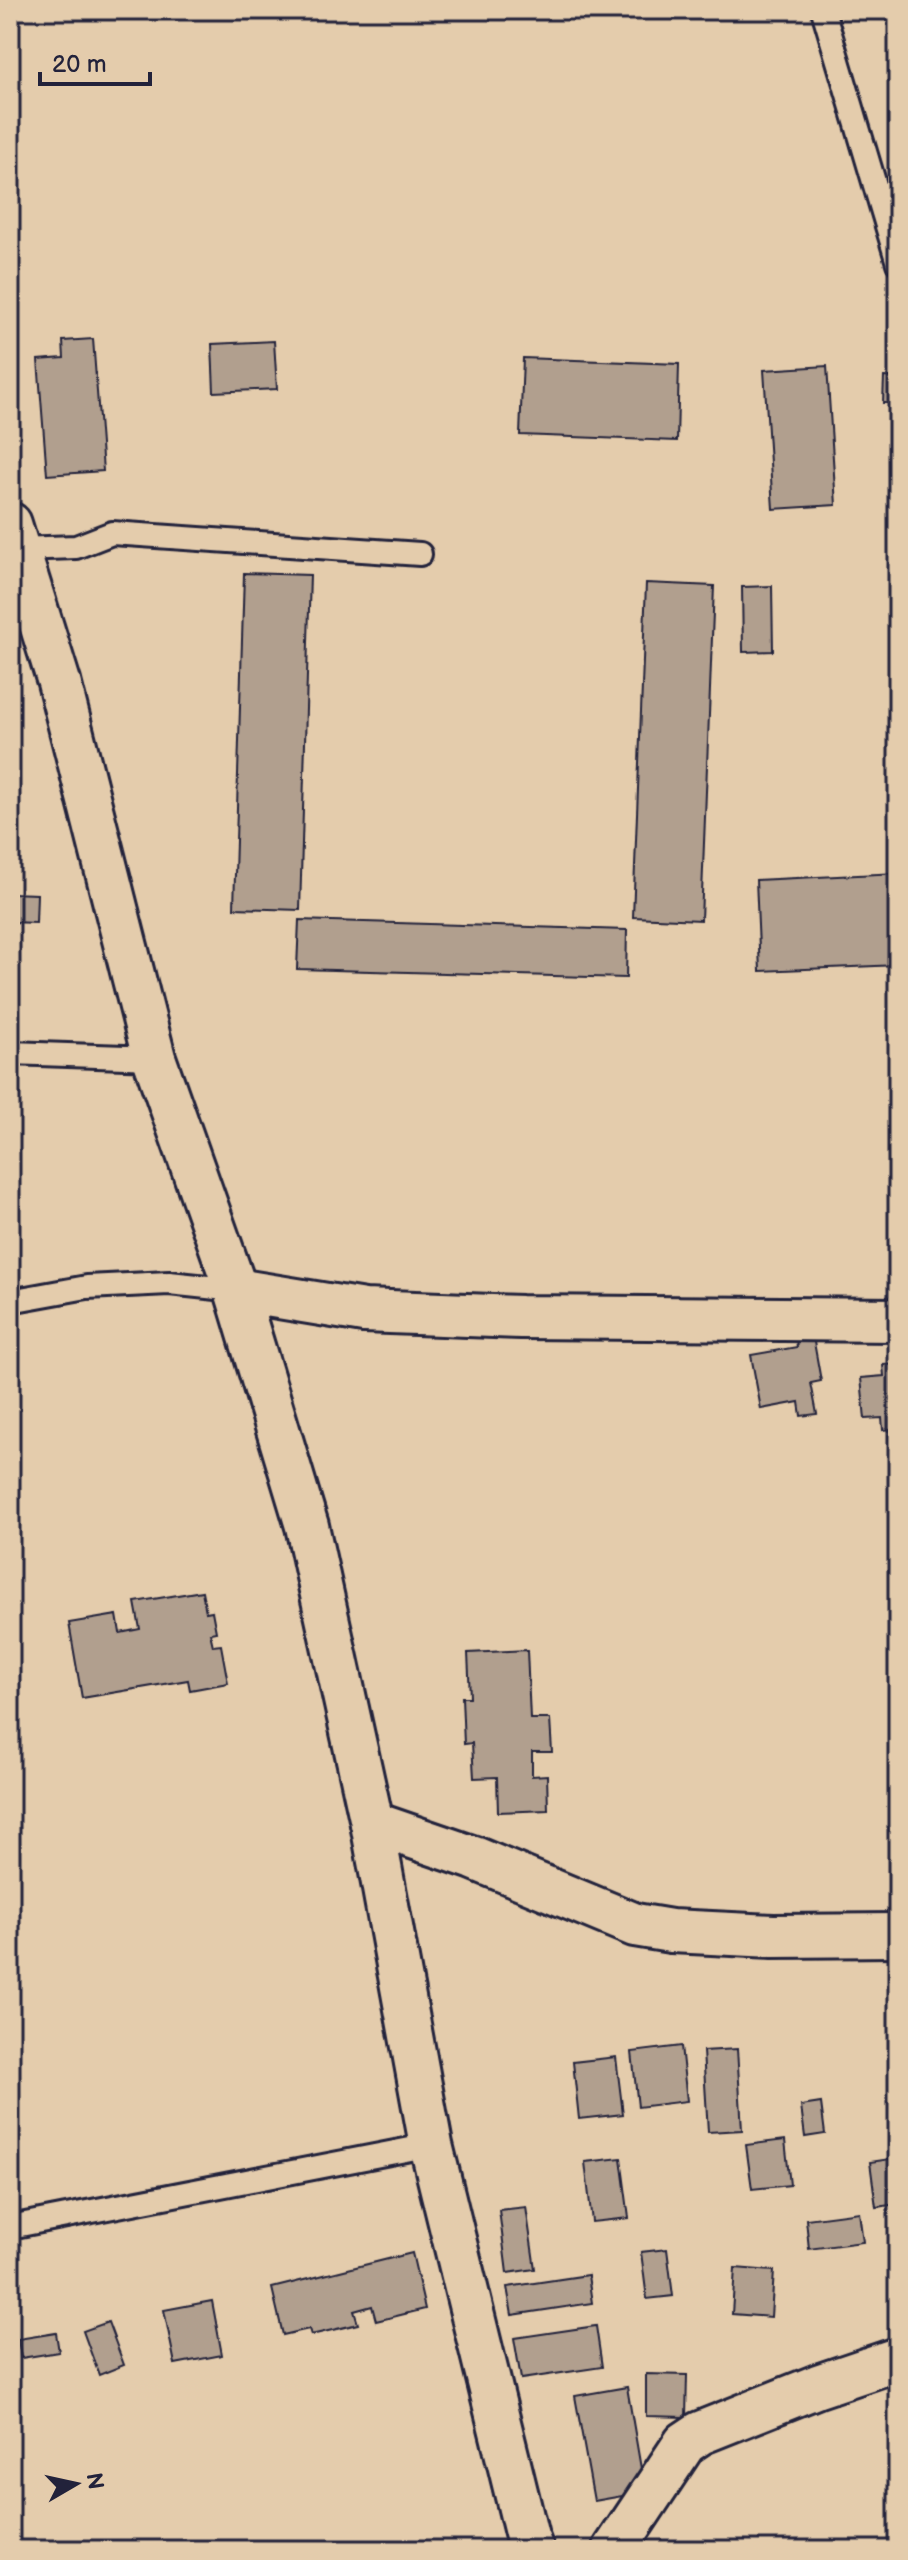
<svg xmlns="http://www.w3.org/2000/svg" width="908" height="2560" viewBox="0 0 908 2560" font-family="'Balsamiq Sans',sans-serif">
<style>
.building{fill:#b19f8e;stroke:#22223b;stroke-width:2}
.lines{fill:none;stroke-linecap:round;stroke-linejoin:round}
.lane-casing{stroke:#22223b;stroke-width:28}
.street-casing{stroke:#22223b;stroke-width:48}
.lane{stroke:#e4ccac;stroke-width:22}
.street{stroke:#e4ccac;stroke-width:42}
</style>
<rect width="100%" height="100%" fill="#e4ccac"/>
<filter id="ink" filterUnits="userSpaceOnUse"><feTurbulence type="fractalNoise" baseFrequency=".0125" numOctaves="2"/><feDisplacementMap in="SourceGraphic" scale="16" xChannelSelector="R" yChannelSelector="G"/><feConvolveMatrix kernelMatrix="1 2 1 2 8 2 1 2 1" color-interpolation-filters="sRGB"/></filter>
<g filter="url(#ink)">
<!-- building -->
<g class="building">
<path d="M93,339L103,471L47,475L38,360L64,358L63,341Z"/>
<path d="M274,341L277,389L214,392L212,344Z"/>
<path d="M523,358L679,364L677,441L520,435Z"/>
<path d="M827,366L836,505L773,509L764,370Z"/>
<path d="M884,377L898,378V403H883Z"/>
<path d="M244,573L310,575L300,910L234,908Z"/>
<path d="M646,583L714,586L701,920L633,917Z"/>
<path d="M772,586L773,651L743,652L742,587Z"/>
<path d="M898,873V965L760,971L756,880Z"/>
<path d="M10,893L37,894L36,923L10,922Z"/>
<path d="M299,920L627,930L626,978L297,969Z"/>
<path d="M812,1331L821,1381L811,1383L817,1414L801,1416L799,1402L761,1409L751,1355L797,1347L795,1333Z"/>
<path d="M898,1364V1477H892L889,1429L883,1430L882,1418L865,1419L861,1378L884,1376L883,1365Z"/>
<path d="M202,1591L206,1612L212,1611L216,1632L210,1633L213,1646L221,1645L228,1683L190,1690L188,1680L82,1698L69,1623L117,1615L120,1633L140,1629L135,1602Z"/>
<path d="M527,1650L530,1719H550L552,1752H532V1776L547,1775L548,1810L498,1812L497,1777L474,1778L472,1743L464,1744L462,1697H470L468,1653Z"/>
<path d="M681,2046L687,2101L638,2107L632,2052Z"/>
<path d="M737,2049L742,2130L708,2132L703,2051Z"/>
<path d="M616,2057L623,2114L579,2119L573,2062Z"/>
<path d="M821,2103L825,2134L805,2137L801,2106Z"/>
<path d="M785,2140L790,2185L752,2189L746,2145Z"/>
<path d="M621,2158L629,2218L592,2222L585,2162Z"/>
<path d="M897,2158L898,2204L876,2207L870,2162Z"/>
<path d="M526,2207L535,2269L507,2273L499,2210Z"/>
<path d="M859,2212L863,2242L809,2249L806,2219Z"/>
<path d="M667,2249L673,2296L647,2299L641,2252Z"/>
<path d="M412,2253L425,2309L376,2321L372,2306L354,2311L358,2324L311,2335L309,2329L283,2335L272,2288Z"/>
<path d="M735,2268L774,2271L771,2317L732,2314Z"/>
<path d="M588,2275L592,2303L512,2315L507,2287Z"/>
<path d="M212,2301L222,2355L175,2364L164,2310Z"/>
<path d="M108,2322L124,2365L99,2375L83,2331Z"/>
<path d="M596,2326L602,2367L521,2379L514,2338Z"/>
<path d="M56,2333L59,2352L21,2358L18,2339Z"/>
<path d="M646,2374L687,2375L686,2417L646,2416Z"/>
<path d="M627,2387L645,2492L594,2501L575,2396Z"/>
</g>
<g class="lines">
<!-- lane casing -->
<g class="lane-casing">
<g id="lane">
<path d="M823,10L898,263"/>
<path d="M18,549L76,547L112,533L420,554"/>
<path d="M10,1053L154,1058"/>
<path d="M10,1301L87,1287L169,1283L236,1290"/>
<path d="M10,2227L431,2145"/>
</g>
</g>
<!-- street casing -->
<g class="street-casing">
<g id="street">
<path d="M10,524L59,682L154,1058L236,1290L307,1526L372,1823L431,2145L527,2537L532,2550"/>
<path d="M236,1290L364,1311L521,1317L898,1320"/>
<path d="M372,1823L474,1858L635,1925L671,1931L773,1936L898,1935"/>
<path d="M614,2550L685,2443L700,2433L818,2386L898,2359"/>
</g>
</g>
<!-- lane -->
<use href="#lane" class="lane"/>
<!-- street -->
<use href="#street" class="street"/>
</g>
</g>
<!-- margin -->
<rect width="908" height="2560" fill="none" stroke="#e4ccac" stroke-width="40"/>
<rect x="20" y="20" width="868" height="2520" fill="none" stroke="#22223b" stroke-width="3" filter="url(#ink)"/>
<!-- north arrow -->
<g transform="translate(76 2484) rotate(81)" stroke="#e4ccac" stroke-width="6" paint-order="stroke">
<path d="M0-6L14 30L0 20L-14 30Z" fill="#22223b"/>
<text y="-12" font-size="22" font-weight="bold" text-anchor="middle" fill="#22223b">N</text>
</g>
<!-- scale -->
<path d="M40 72v12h110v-12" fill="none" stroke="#22223b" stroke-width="4"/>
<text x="52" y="72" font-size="24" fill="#22223b" stroke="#e4ccac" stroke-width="6" paint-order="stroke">20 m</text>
</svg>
